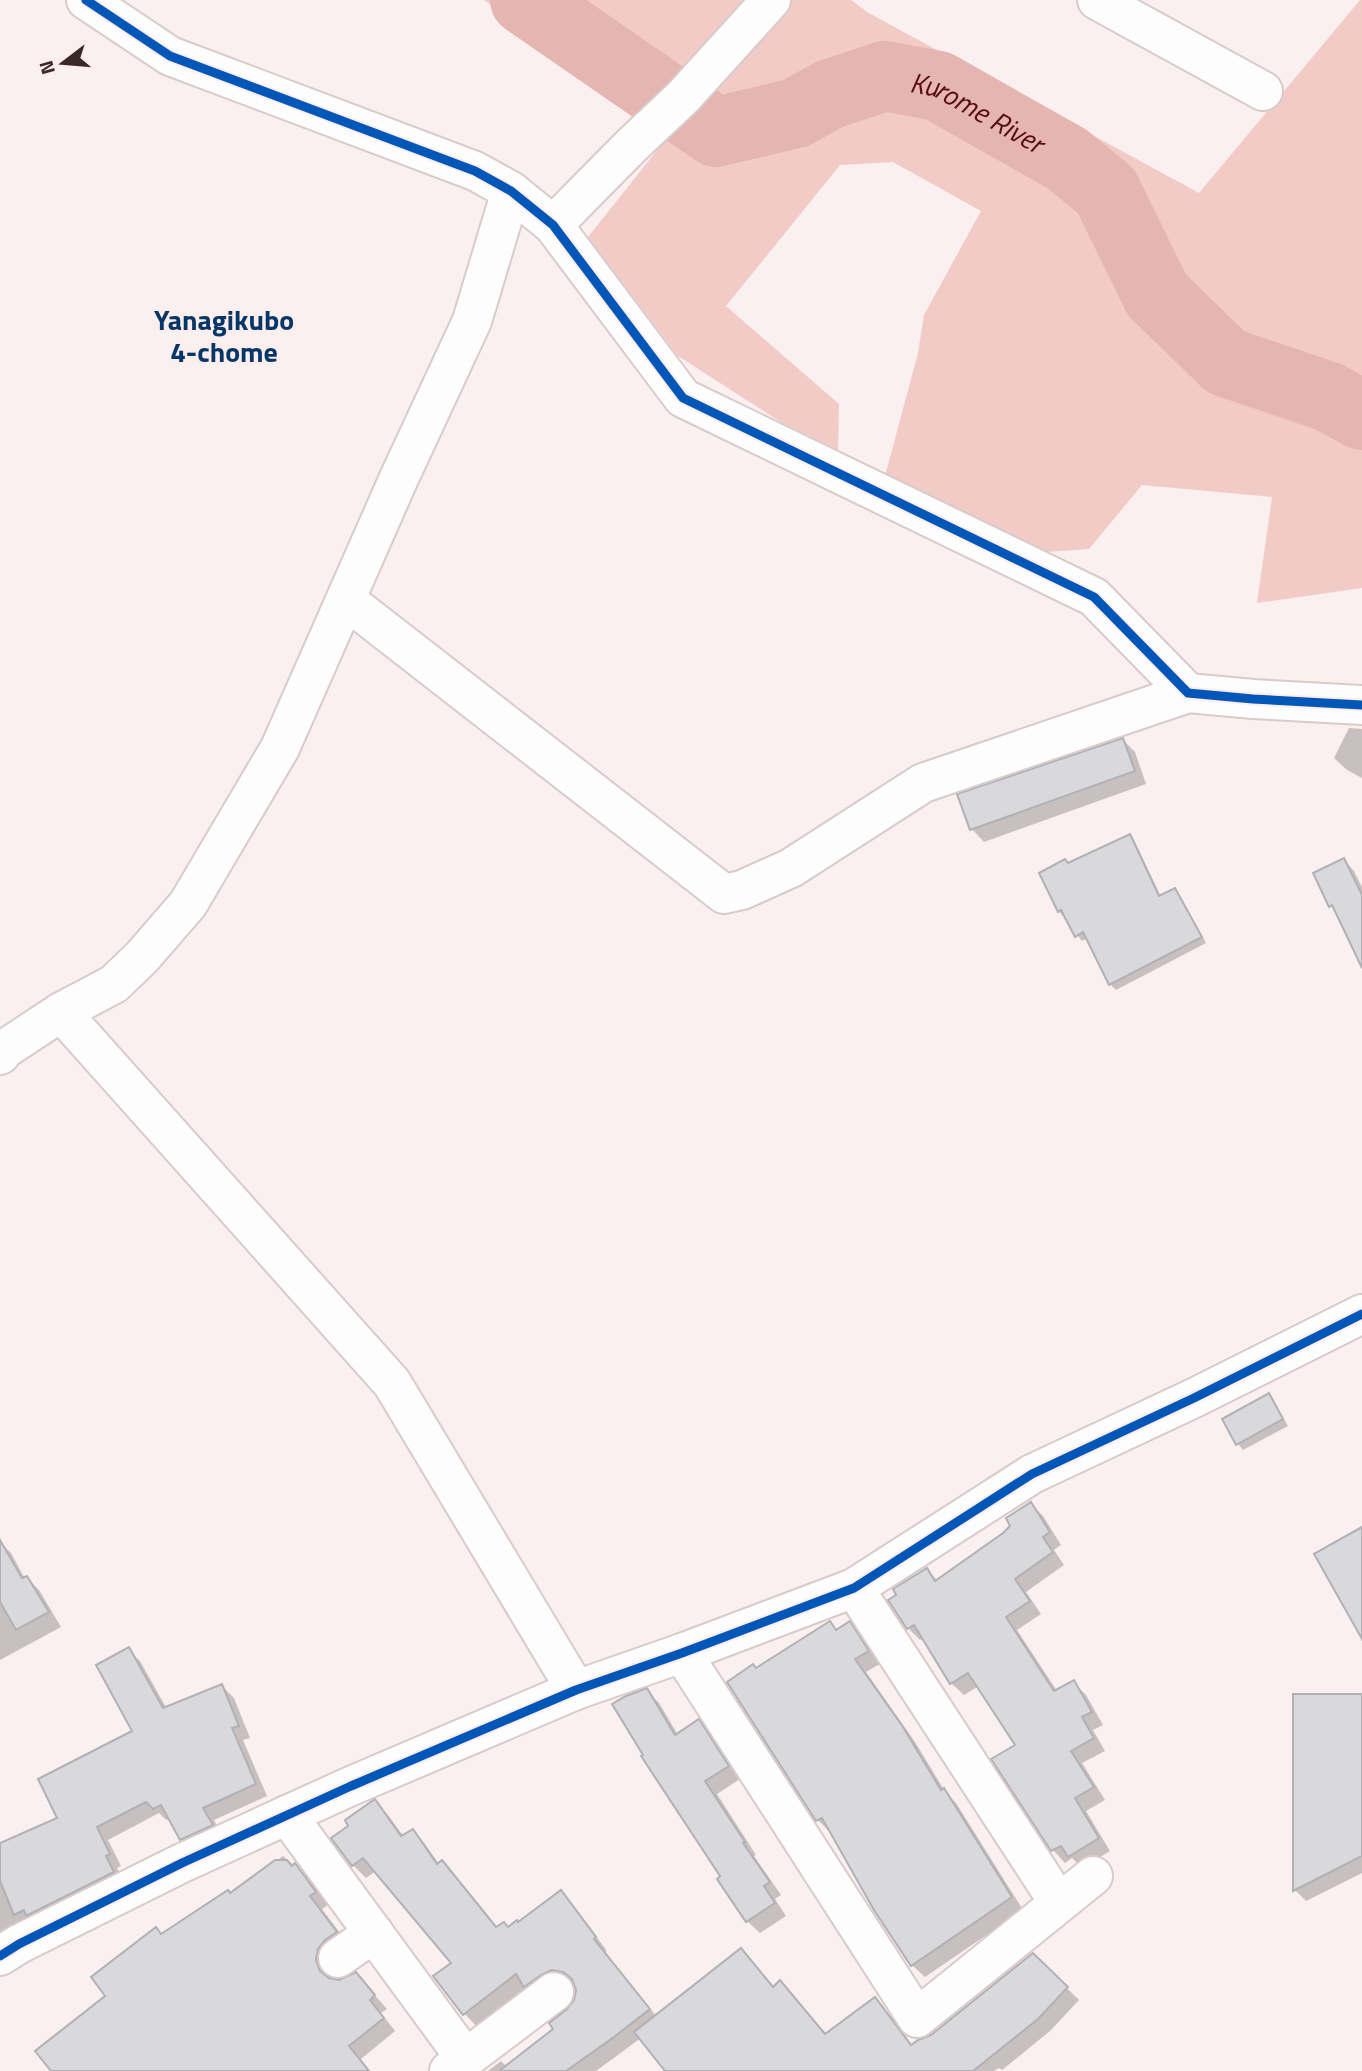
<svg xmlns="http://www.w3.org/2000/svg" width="1362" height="2071" viewBox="0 0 1362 2071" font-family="'Titillium Web',sans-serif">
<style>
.forest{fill:#f2cbc7}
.shadow{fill:#0003}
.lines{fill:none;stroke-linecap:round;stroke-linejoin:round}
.river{stroke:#e4b5b1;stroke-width:70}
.building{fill:#d8d8dd;stroke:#b1b0b5;stroke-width:2}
.minor-casing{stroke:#d8cbca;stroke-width:42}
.minor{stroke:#fefdfd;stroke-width:38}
.cycleway-casing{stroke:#feedeb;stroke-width:13}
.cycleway{stroke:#0057b8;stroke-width:9}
.labels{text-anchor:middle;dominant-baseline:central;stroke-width:5;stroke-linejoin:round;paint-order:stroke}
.water-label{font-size:28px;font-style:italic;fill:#560c10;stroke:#feedeb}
.neighbourhood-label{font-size:28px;font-weight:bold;fill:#043769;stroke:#feedeb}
</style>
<rect width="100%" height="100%" fill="#faf0ef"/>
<!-- forest -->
<path class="forest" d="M484,0H851L867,12L1199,193L1360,0H1362V588L1257,603L1272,497L1142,485L1089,549L1047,552L885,476L918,353L924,315L981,211L893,162L840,165L726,306L839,404L838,450L779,421L678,356L588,237L662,144L638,114Z"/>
<!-- shadow -->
<g class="shadow">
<path d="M1349,728L1362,729V778L1347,770L1334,758Z"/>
<path d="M1123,740L1135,752L1146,784L984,842L972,829Z"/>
<path d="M1129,836L1135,842L1161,897L1175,890L1180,896L1206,943L1116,990L1110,984L1088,938L1082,941L1059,911L1068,864Z"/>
<path d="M1344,860L1354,871L1362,887V966L1338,913L1331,906Z"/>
<path d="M1269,1395L1274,1401L1288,1426L1243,1450L1238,1444Z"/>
<path d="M1031,1504L1043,1516L1061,1545L1054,1550L1064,1565L1026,1592L1041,1614L1017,1630L1057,1691L1073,1682L1086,1695L1103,1725L1093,1730L1105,1751L1082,1763L1105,1800L1086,1811L1110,1851L1082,1868L1072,1858L1065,1863L1053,1850L994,1759L1017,1745L979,1686L964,1695L951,1683L924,1638L920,1640L908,1628L927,1570L938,1581L1004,1534Z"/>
<path d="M0,1542L11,1553L25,1579L27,1578L39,1590L61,1627L0,1660Z"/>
<path d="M829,1623L837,1631L849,1624L862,1636L880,1664L866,1672L915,1742L946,1793L956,1803L1023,1910L925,1977L912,1965L832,1831L830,1832L818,1820L756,1669Z"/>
<path d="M128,1650L140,1661L167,1709L222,1686L234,1698L250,1738L243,1740L267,1796L214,1820L223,1837L193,1851L182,1839L170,1818L166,1820L159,1813L108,1840L121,1866L117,1868L125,1884L0,1944V1845L60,1818L134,1731Z"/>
<path d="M646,1690L659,1703L678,1735L698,1722L711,1734L740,1779L717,1794L756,1855L754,1856L781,1895L775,1899L786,1916L760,1933L747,1921L722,1877Z"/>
<path d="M1294,1696H1362V1873L1306,1901L1295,1890Z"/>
<path d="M375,1802L388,1815L404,1837L412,1831L425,1844L439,1864L442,1862L454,1875L498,1929L509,1928L518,1924L561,1892L573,1905L607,1951L605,1952L657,2017L741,1951L774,1988L780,1983L826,2035L875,1999L887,2012L913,2046L932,2037L1033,1955L1079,2000L1050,2031L1002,2070L999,2068L994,2071H668L641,2038L596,2071H488L501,2061L507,2067L556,2029L576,2001L578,1990L575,1984L564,1983L538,1998L527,1988L477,2027L465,2014L436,1977L453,1963L376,1871L366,1878L353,1865L351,1826Z"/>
<path d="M283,1856L308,1878L328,1905L322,1909L349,1945L328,1973L330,1980L339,1982L356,1974L387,2009L381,2013L395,2031L361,2059L370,2071H53L108,1996L162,1936L230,1895Z"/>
</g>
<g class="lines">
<!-- river -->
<path class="river" id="s1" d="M525,0L716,132L796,113L830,94L885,76L938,86L1067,159L1106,191L1157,295L1226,362L1329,397L1362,415"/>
</g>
<!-- building -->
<g class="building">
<path d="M1123,738L1135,771L970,830L957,794Z"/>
<path d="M1130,834L1159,896L1175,888L1202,937L1109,985L1083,932L1075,937L1061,910L1058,912L1039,873L1065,859L1068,863Z"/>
<path d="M1344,858L1362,895V968L1332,905L1329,907L1313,873Z"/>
<path d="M1269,1393L1283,1419L1236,1445L1222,1419Z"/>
<path d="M1031,1502L1050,1532L1043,1537L1053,1552L1015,1579L1030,1601L1006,1617L1054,1691L1074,1680L1092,1712L1082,1717L1094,1738L1071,1751L1094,1787L1075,1798L1099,1838L1068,1857L1061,1846L1051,1851L991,1759L1015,1745L968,1673L950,1684L914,1625L907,1629L888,1600L896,1595L893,1589L927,1568L935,1581L1003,1533L1010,1526L1006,1518Z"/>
<path d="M1362,1527V1639L1314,1554Z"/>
<path d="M0,1540L22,1578L27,1576L49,1612L16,1630L0,1602Z"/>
<path d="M830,1621L836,1630L850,1621L869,1651L855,1659L903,1727L941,1790L944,1788L1012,1897L911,1966L874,1910L822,1818L816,1821L727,1682L753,1664L756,1668Z"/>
<path d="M129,1647L163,1708L222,1684L239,1726L232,1728L256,1784L203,1808L213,1825L180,1840L161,1805L153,1809L146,1802L97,1827L110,1854L106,1856L114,1872L26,1916L24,1910L14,1915L0,1881V1843L57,1818L38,1779L132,1731L96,1665Z"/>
<path d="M647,1688L675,1735L699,1719L729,1766L705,1781L745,1842L743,1843L770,1882L764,1886L775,1903L746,1922L717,1879L720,1876L641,1756L643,1755L612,1704L626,1696Z"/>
<path d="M1293,1694H1362V1856L1293,1891Z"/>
<path d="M375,1799L401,1836L413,1829L437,1864L442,1860L496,1927L504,1922L508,1927L517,1920L518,1922L561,1890L596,1937L594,1939L650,2009L614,2037L566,2071H499L553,2029L549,2023L567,2009L574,2000L576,1990L572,1979L563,1972L551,1970L541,1975L524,1987L516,1974L463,2015L433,1976L451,1963L363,1858L352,1866L331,1838L348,1826L345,1820Z"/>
<path d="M275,1860H287L292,1866L295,1863L316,1892L310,1896L337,1932L325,1940L318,1949L316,1960L320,1971L329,1978L339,1980L356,1972L375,1995L370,2000L384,2018L349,2046L369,2071H51L35,2051L105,1996L91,1977L156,1927L161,1934L228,1890L230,1893Z"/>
<path d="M741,1948L773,1987L780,1980L825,2034L875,1997L911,2045L918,2040L931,2035L1033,1953L1068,1987L1038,2019L973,2071H665L634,2032Z"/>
</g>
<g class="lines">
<!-- minor casing -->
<g class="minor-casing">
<g id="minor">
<path d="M86,0L170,56L475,171L511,191L553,225L683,398L1094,597L1188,693L1253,699L1362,705"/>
<path d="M1097,0L1263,91"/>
<path d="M553,225L631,146L683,97L771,0"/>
<path d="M346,600L724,894L742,890L791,868L923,783L1188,693"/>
<path d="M61,1012L392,1383L576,1690"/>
<path d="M0,1055L5,1049L61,1012L114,984L142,957L188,904L280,748L399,478L472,321L511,191"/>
<path d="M854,1588L1059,1903"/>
<path d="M682,1653L917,2018L1093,1876"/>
<path d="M287,1815L466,2059"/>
<path d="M0,1956L19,1944L182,1863L351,1786L576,1690L682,1653L854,1588L1032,1474L1194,1398L1362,1314"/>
<path d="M338,1958L374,1933"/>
<path d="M449,2071L554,1992"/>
</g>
</g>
<!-- minor -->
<use href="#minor" class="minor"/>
<!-- cycleway casing -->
<g class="cycleway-casing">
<g id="cycleway">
<path d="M86,0L170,56L475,171L511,191L553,225L683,398L1094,597L1188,693L1253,699L1362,705"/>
<path d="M0,1956L19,1944L182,1863L351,1786L576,1690L682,1653L854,1588L1032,1474L1194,1398L1362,1314"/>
</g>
</g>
<!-- cycleway -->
<use href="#cycleway" class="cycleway"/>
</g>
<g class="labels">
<!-- water labels -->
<g class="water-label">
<text stroke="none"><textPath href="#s1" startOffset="511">Kurome River</textPath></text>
</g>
<!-- neighbourhood labels -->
<g class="neighbourhood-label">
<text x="224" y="319">Yanagikubo<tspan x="224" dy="32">4-chome</tspan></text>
</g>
</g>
<!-- north arrow -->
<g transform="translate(63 63) rotate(254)" stroke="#feedeb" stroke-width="5" paint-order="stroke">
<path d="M0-5L12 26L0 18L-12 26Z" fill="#392928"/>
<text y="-10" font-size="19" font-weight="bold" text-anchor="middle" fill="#392928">N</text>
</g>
</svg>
